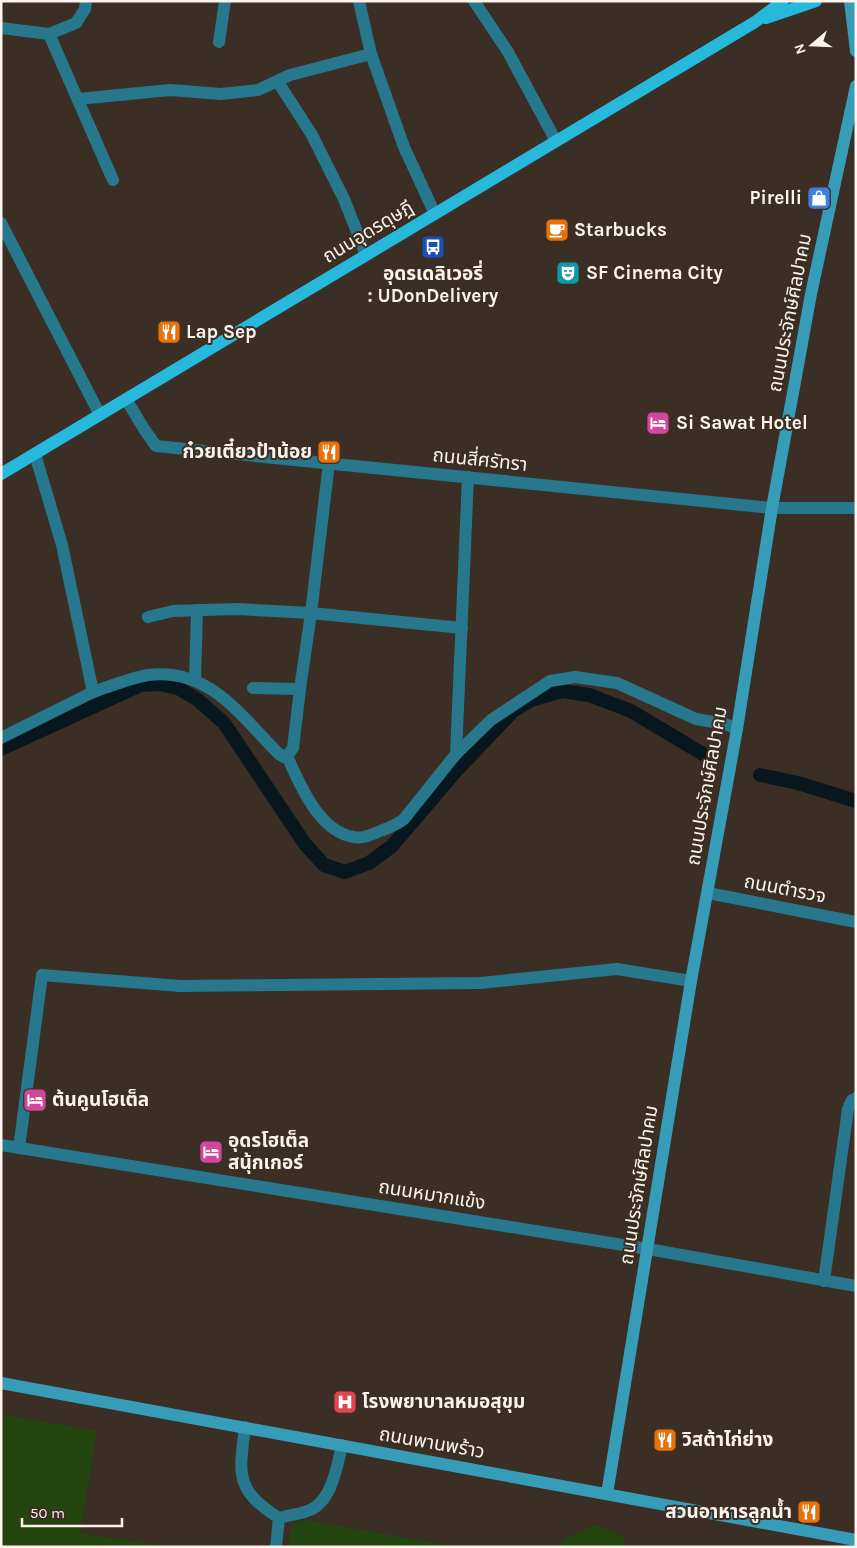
<svg xmlns="http://www.w3.org/2000/svg" width="857" height="1548" viewBox="0 0 857 1548" font-family="Karla,'Noto Sans Thai',sans-serif">
<style>
.green{fill:#234611}
.lines{fill:none;stroke-linecap:round;stroke-linejoin:round}
.canal{stroke:#08171e;stroke-width:14}
.street{stroke:#27788d;stroke-width:12}
.secondary{stroke:#369cb7;stroke-width:12}
.primary{stroke:#27b9dc;stroke-width:12}
.labels{text-anchor:middle;dominant-baseline:central;stroke-width:4;stroke-linejoin:round;paint-order:stroke}
.poi-label{font-size:19px;font-weight:bold;fill:#fbf3ec;stroke:#3b2e24;text-anchor:start}
.street-label{font-size:19px;fill:#fbf3ec;stroke:#3b2e24}
</style>
<rect width="100%" height="100%" fill="#3b2e24"/>
<!-- green -->
<g class="green">
<path d="M1,1414L97,1431L80,1533L168,1547H1Z"/>
<path d="M305,1520L457,1547H288L292,1526Z"/>
<path d="M595,1525L615,1532L625,1540L624,1547H559L565,1538Z"/>
</g>
<g class="lines">
<!-- canal -->
<g class="canal">
<path d="M1,749L141,685L158,684L178,688L198,700L224,723L305,844L324,865L345,872L369,863L392,846L455,772L513,711L531,700L562,691L589,695L631,711L708,757"/>
<path d="M760,775L798,783L856,801"/>
</g>
<!-- street -->
<g class="street">
<path d="M359,1L371,54L404,147L435,214"/>
<path d="M474,1L508,52L556,141"/>
<path d="M1,28L49,34L76,23L85,9L86,1"/>
<path d="M49,34L113,180"/>
<path d="M219,42L225,1"/>
<path d="M278,82L312,135L344,199L366,255"/>
<path d="M78,99L170,90L221,94L258,90L290,75L371,54"/>
<path d="M1,223L100,415"/>
<path d="M126,399L144,429L156,446L772,508H856"/>
<path d="M148,617L173,611L236,609L311,613L462,628"/>
<path d="M195,680L197,610"/>
<path d="M253,688L300,689"/>
<path d="M93,692C111,686 130,678 148,675C209,667 241,716 279,754L284,757L287,756L293,748L300,689L311,613L329,463"/>
<path d="M1,738L93,692L62,545L35,454"/>
<path d="M456,754L468,477"/>
<path d="M287,756C300,785 319,832 354,837C363,839 372,835 380,831C389,828 397,825 404,819L456,754L491,720L550,681L575,677L617,683L696,719L725,724L737,729"/>
<path d="M708,893L856,922"/>
<path d="M1,1145L648,1249L856,1286"/>
<path d="M19,1148L42,975L180,986L480,983L617,969L691,981"/>
<path d="M824,1281L848,1109L852,1100L856,1098"/>
<path d="M245,1427C239,1475 235,1490 279,1518L276,1547"/>
<path d="M279,1518C289,1515 301,1514 310,1510C332,1501 337,1466 342,1445"/>
</g>
<!-- secondary -->
<g class="secondary">
<path d="M850,1L856,51"/>
<path d="M1,1383L856,1540"/>
<path d="M607,1494L691,981L737,729L772,508L811,294L856,86"/>
</g>
<!-- primary -->
<g class="primary">
<path d="M766,18L816,1"/>
<path d="M1,474L755,22L783,1"/>
</g>
</g>
<!-- icons -->
<defs>
<g id="shop-square" transform="scale(1.25)"><rect x="-9" y="-9" width="18" height="18" rx="4" fill="#3f7fe0" stroke="#3b2e24"/><path d="M-5-2.5h2.3a2.7 3.5 0 0 1 5.4 0H5L5.5 6h-11ZM-1.5-2.5h3a1.5 2.3 0 0 0-3 0Z" fill="#fff"/></g>
<g id="cafe-square" transform="scale(1.25)"><rect x="-9" y="-9" width="18" height="18" rx="4" fill="#e8710a" stroke="#3b2e24"/><path d="M-5.5-4.5H6V0H3Q3 3.5 0 3.5H-2.5Q-5.5 3.5-5.5 0ZM3-3.2v2h1.7v-2ZM-6 4.5H4V6H-6Z" fill="#fff"/></g>
<g id="bus-square" transform="scale(1.25)"><rect x="-9" y="-9" width="18" height="18" rx="4" fill="#1a4fb4" stroke="#3b2e24"/><path d="M-5-6H5V4H4V6H2V4H-2V6H-4V4H-5ZM-3.5-4V0h7V-4ZM-3.5 1.2v1.5H-2V1.2ZM2 1.2v1.5H3.5V1.2Z" fill="#fff"/></g>
<g id="theatre-square" transform="scale(1.25)"><rect x="-9" y="-9" width="18" height="18" rx="4" fill="#0f9aa8" stroke="#3b2e24"/><path d="M-5-5.5Q0-4 5-5.5V0Q5 5 0 6Q-5 5-5 0ZM-3.3-2.5H-1v1.5H-3.3ZM1-2.5H3.3v1.5H1ZM-2.8 1Q0 5.5 2.8 1Z" fill="#fff"/></g>
<g id="restaurant-square" transform="scale(1.25)"><rect x="-9" y="-9" width="18" height="18" rx="4" fill="#e8710a" stroke="#3b2e24"/><path d="M-5-6h1v4h1v-4h1v4h1v-4h1v5L-1.5 .5V6h-2V.5L-5-1ZM5-6V6H3V1.5H1.5Q1.5-4 5-6Z" fill="#fff"/></g>
<g id="hotel-square" transform="scale(1.25)"><rect x="-9" y="-9" width="18" height="18" rx="4" fill="#d1479c" stroke="#3b2e24"/><path d="M-6-4.5h1.5V1H6V5H4.5V3h-9V5H-6ZM-4 0a1.8 1.8 0 1 1 3.6 0ZM.5 0V-2.5h3Q6-2.5 6 0Z" fill="#fff"/></g>
<g id="hospital-square" transform="scale(1.25)"><rect x="-9" y="-9" width="18" height="18" rx="4" fill="#e0444e" stroke="#3b2e24"/><path d="M-5-5h3v3.5h4V-5h3V5h-3V1.5h-4V5h-3Z" fill="#fff"/></g>
</defs>
<g fill-rule="evenodd">
<use href="#shop-square" x="819" y="198"/>
<use href="#cafe-square" x="557" y="230"/>
<use href="#bus-square" x="433" y="247"/>
<use href="#theatre-square" x="568" y="273"/>
<use href="#restaurant-square" x="169" y="332"/>
<use href="#hotel-square" x="658" y="423"/>
<use href="#restaurant-square" x="329" y="452"/>
<use href="#hotel-square" x="35" y="1100"/>
<use href="#hotel-square" x="211" y="1152"/>
<use href="#hospital-square" x="345" y="1402"/>
<use href="#restaurant-square" x="665" y="1440"/>
<use href="#restaurant-square" x="809" y="1512"/>
</g>
<g class="labels">
<!-- poi labels -->
<g class="poi-label">
<text x="802" y="198" text-anchor="end">Pirelli</text>
<text x="574" y="230">Starbucks</text>
<text x="586" y="273">SF Cinema City</text>
<text x="433" y="274" text-anchor="middle">อุดรเดลิเวอรี่<tspan x="433" dy="22">: UDonDelivery</tspan></text>
<text x="186" y="332">Lap Sep</text>
<text x="676" y="423">Si Sawat Hotel</text>
<text x="312" y="452" text-anchor="end">ก๋วยเตี๋ยวป้าน้อย</text>
<text x="52" y="1100">ต้นคูนโฮเต็ล</text>
<text x="228" y="1141">อุดรโฮเต็ล<tspan x="228" dy="22">สนุ้กเกอร์</tspan></text>
<text x="362" y="1402">โรงพยาบาลหมอสุขุม</text>
<text x="682" y="1440">วิสต้าไก่ย่าง</text>
<text x="792" y="1512" text-anchor="end">สวนอาหารลูกน้ำ</text>
</g>
<!-- street labels -->
<g class="street-label">
<text transform="translate(368 232) rotate(-31)">ถนนอุดรดุษฎี</text>
<text transform="translate(790 313) rotate(-79)">ถนนประจักษ์ศิลปาคม</text>
<text transform="translate(480 460) rotate(6)">ถนนสี่ศรัทรา</text>
<text transform="translate(707 786) rotate(-80)">ถนนประจักษ์ศิลปาคม</text>
<text transform="translate(785 889) rotate(11)">ถนนตำรวจ</text>
<text transform="translate(639 1185) rotate(-81)">ถนนประจักษ์ศิลปาคม</text>
<text transform="translate(432 1195) rotate(9)">ถนนหมากแข้ง</text>
<text transform="translate(432 1443) rotate(10)">ถนนพานพร้าว</text>
</g>
</g>
<!-- border -->
<rect width="857" height="1548" fill="none" stroke="#fbf3ec" stroke-width="5"/>
<!-- north arrow -->
<g transform="translate(812 45) rotate(251)" stroke="#3b2e24" stroke-width="4" paint-order="stroke">
<path d="M0-4L9 19L0 12L-9 19Z" fill="#fbf3ec"/>
<text y="-8" font-size="14" font-weight="bold" text-anchor="middle" fill="#fbf3ec">N</text>
</g>
<!-- scale -->
<path d="M22 1518v8h100v-8" fill="none" stroke="#fbf3ec" stroke-width="2.5"/>
<text x="30" y="1518" font-size="15" fill="#fbf3ec" stroke="#3b2e24" stroke-width="4" paint-order="stroke">50 m</text>
</svg>
